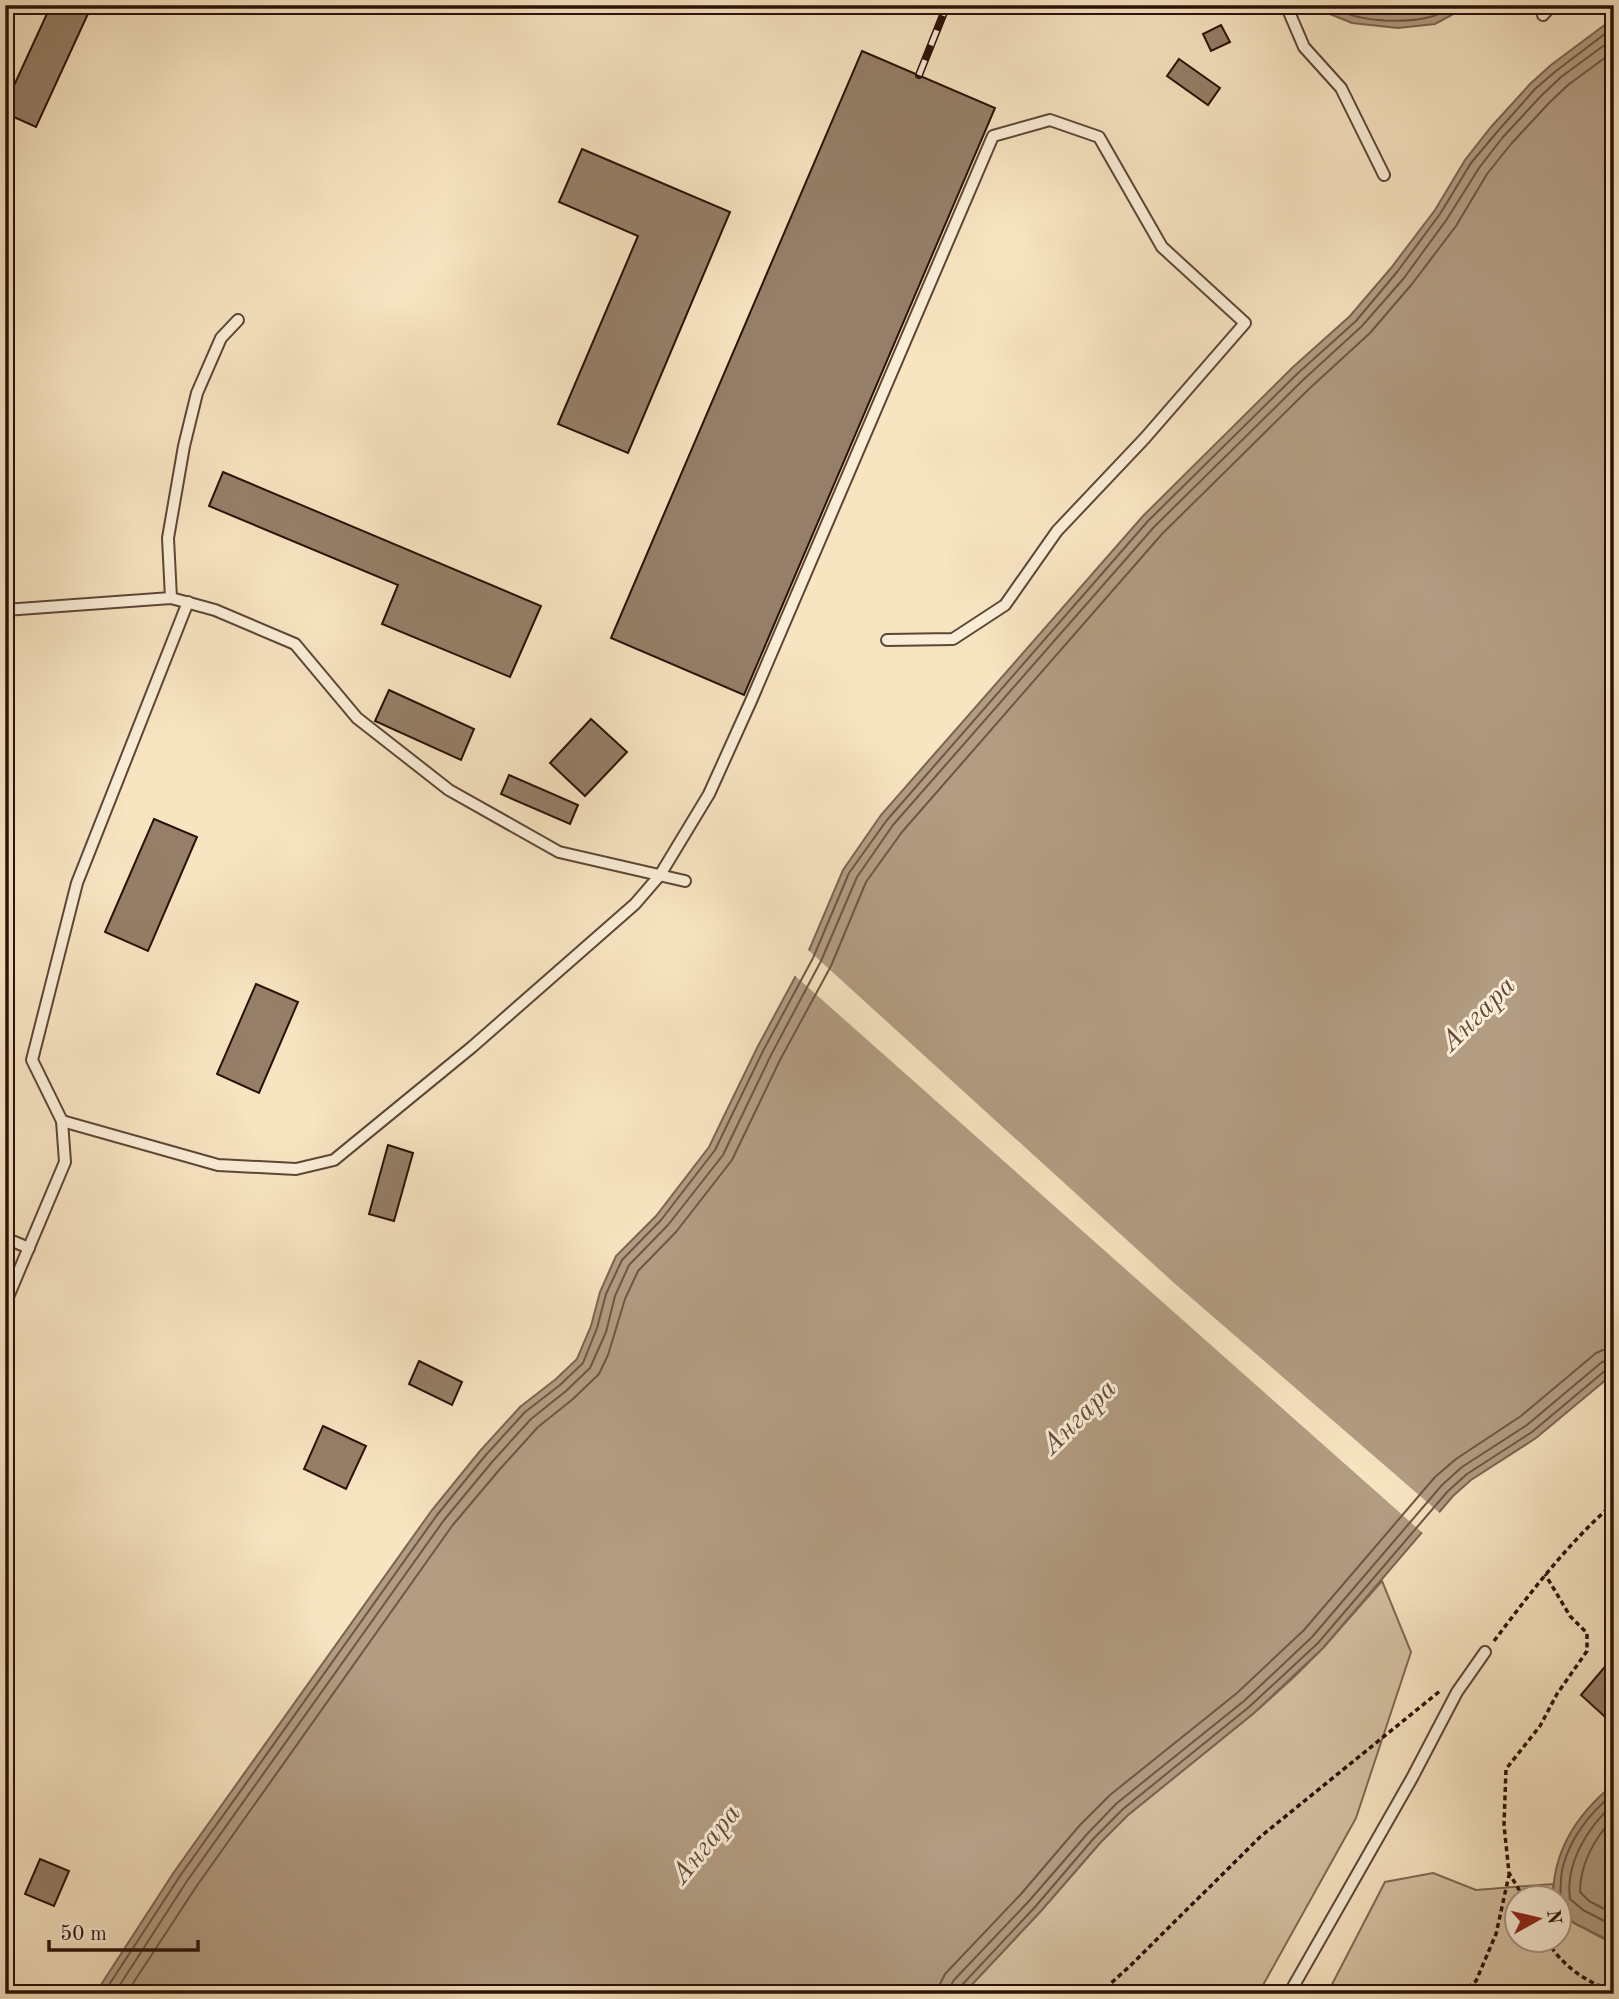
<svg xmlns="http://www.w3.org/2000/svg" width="1619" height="1999" viewBox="0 0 1619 1999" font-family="'Old Standard TT',serif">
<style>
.green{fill:#d4c0a1;stroke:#806854;stroke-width:2}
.water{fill:#b29c82;stroke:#7c6451;stroke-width:2}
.pier{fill:#f7e4c1}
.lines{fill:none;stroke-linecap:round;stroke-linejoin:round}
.shore{stroke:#6e5644;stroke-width:2}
.building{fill:#957f68;stroke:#2b1107;stroke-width:2}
.service-casing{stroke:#5e4636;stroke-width:14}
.path{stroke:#2b1107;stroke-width:3.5;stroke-dasharray:5 3.5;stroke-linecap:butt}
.service{stroke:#faedd7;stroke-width:10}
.rail-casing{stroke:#2b1107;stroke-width:8}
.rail{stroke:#faedd7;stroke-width:5;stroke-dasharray:16;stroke-linecap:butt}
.labels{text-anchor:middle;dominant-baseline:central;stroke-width:6;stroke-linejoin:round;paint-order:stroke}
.water-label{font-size:28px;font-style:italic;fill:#614938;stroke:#faedd7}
</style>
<rect width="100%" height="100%" fill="#f7e4c1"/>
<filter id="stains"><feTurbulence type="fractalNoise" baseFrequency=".00286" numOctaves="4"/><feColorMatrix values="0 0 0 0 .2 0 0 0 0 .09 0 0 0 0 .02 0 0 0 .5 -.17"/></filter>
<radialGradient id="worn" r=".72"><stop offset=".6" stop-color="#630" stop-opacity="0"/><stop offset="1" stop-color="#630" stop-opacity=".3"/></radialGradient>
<!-- green -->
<g class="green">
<path d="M1382,1581L1411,1652L1356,1818L1258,1994H963L1040,1912L1100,1843L1128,1815L1254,1713L1294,1677L1323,1648Z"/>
<path d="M1433,1873L1476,1890L1553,1884L1554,1897L1518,1898V1940H1560V1909L1574,1923L1608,1941L1614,1949V1994H1327L1385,1882Z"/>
</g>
<!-- water -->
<g class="water">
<path d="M1317,5H1470L1435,24L1398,28L1352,23L1330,14Z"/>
<path d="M1614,18V1373L1536,1438L1471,1480L1453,1496L1323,1648L1254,1713L1128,1815L1100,1843L1040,1912L963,1994H95L174,1872L432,1510L480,1451L520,1407L556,1379L577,1359L591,1326L600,1292L616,1256L656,1216L709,1147L757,1048L807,955L843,870L881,815L1143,516L1292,368L1350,316L1391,268L1435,210L1465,160L1491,127L1530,84L1551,65Z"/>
<path d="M1614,1784V1943L1574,1923L1560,1909V1898L1554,1897L1553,1895C1554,1848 1578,1813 1614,1784Z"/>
</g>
<!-- pier -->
<path class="pier" d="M806,948L1173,1282L1442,1515L1425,1535L793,974Z"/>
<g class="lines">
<!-- shore -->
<g class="shore">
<path d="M1329,5C1354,22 1401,24 1430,17C1439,15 1447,9 1455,5"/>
<path d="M1349,5L1356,8C1380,10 1414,17 1436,5"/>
<path d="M1614,1804C1588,1826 1565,1864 1570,1899L1583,1910L1614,1926"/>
<path d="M1614,1818C1595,1837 1580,1864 1580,1892L1589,1901L1614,1914"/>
<path d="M1560,1900C1561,1889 1560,1877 1563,1866C1571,1837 1591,1812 1614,1793"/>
<path d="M103,1994L180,1876L437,1515L485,1456L525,1412L560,1385L583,1363L597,1328L606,1294L622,1260L661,1220L715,1150L763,1051L813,958L849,873L887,820L1148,521L1297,374L1356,321L1397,272L1440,214L1471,163L1497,132L1535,89L1556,71L1614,27"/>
<path d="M114,1994L187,1881L444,1520L492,1462L531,1419L566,1391L590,1368L606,1332L615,1296L629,1265L668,1225L723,1155L771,1055L821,961L857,877L893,825L1154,527L1303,380L1362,326L1404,278L1447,219L1479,168L1503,137L1541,96L1561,77L1614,38"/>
<path d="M126,1994L196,1887L452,1526L500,1469L538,1427L573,1399L599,1374L608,1355L625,1299L638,1271L676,1232L732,1160L780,1060L831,966L866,882L902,832L1162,534L1310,388L1370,333L1412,284L1456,226L1487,174L1511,144L1549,103L1568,85L1614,51"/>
<path d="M939,1994L940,1984L945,1974L1021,1894L1080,1825L1110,1795L1237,1693L1304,1630L1435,1477L1456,1459L1521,1416L1596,1353L1603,1350L1614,1349"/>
<path d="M950,1994V1987L954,1980L1029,1901L1088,1833L1117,1803L1244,1701L1312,1637L1442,1485L1462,1467L1527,1425L1602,1362L1614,1359"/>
<path d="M958,1994L961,1986L1035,1907L1094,1838L1123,1809L1249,1707L1318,1643L1448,1491L1467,1474L1532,1432L1607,1369L1614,1368"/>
</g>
</g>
<!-- building -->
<g class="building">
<path d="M51,5H92L36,127L5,113V105Z"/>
<path d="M1221,25L1230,42L1211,51L1203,34Z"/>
<path d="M862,51L995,108L744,695L611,638Z"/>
<path d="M1179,59L1220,88L1208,105L1167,76Z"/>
<path d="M582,149L730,212L628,453L558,424L638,236L559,202Z"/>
<path d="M223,472L541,606L510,677L382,624L398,585L209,506Z"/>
<path d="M389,690L474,729L461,760L375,721Z"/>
<path d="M591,719L627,752L585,796L550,763Z"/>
<path d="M509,775L578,805L570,824L501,794Z"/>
<path d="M154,819L197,837L148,951L105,932Z"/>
<path d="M256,984L298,1002L259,1093L217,1074Z"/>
<path d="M388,1145L413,1153L394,1221L369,1214Z"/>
<path d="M419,1361L462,1382L452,1405L409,1384Z"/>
<path d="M323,1426L366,1446L346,1489L304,1469Z"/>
<path d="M1614,1656V1725L1581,1695Z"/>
<path d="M40,1859L69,1871L54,1906L25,1894Z"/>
</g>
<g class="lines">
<!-- service casing -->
<g class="service-casing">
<g id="service">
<path d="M1286,5L1304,47L1341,88L1384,175"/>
<path d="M1543,15L1552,5"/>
<path d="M171,598L168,538L184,446L197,393L221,338L238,320"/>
<path d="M5,610L171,598L215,610L295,644L357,718L449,790L559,852L685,881"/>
<path d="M62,1121L218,1165L296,1169L334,1160L472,1047L635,904L660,875L709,794L751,701L993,136L1050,120L1099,137L1162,247L1245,323L1145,438L1057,531L1005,605L953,639L887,640"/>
<path d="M5,1238L29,1248"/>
<path d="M5,1304L65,1162L62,1121L32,1060L77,883L188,602"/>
<path d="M1289,1994L1412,1778L1457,1692L1485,1652"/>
</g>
</g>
<!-- path -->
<g class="path">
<path d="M1494,1641C1531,1592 1568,1543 1614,1503"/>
<path d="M1524,1898L1509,1873L1504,1825L1506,1769L1540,1726L1557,1694L1587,1651V1633L1570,1616L1545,1574"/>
<path d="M1547,1940C1559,1963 1588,1985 1614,1990"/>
<path d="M1099,1994L1130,1966L1260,1837L1440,1691"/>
<path d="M1452,1994L1466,1989L1476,1981L1496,1934L1509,1875"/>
</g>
<!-- service -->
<use href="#service" class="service"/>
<!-- rail casing -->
<g class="rail-casing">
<path id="rail" d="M919,75L947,5"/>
</g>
<!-- rail -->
<use href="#rail" class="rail"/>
</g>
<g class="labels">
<!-- water labels -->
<g class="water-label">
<text transform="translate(1479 1015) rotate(-45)">Ангара</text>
<text transform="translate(1080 1418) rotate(-45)">Ангара</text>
<text transform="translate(707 1845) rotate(-51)">Ангара</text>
</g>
</g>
<!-- margin -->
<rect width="1619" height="1999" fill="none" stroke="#f7e4c1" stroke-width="28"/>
<rect x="7" y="7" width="1605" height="1985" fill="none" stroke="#2b1107" stroke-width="3.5"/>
<rect x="14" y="14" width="1591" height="1971" fill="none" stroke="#2b1107" stroke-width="2"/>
<!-- north arrow -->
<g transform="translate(1538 1919) rotate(82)"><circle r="33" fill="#faedd7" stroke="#a79584" stroke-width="2"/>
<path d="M0-5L12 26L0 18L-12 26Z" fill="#8f2418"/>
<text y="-10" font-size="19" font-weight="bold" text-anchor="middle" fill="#2b1107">N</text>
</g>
<!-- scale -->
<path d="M49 1940v10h149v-10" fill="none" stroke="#2b1107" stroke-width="3.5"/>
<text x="60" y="1940" font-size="21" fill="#2b1107" stroke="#faedd7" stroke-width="5" paint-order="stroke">50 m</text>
<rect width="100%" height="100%" filter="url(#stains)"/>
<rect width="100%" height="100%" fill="url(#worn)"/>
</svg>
